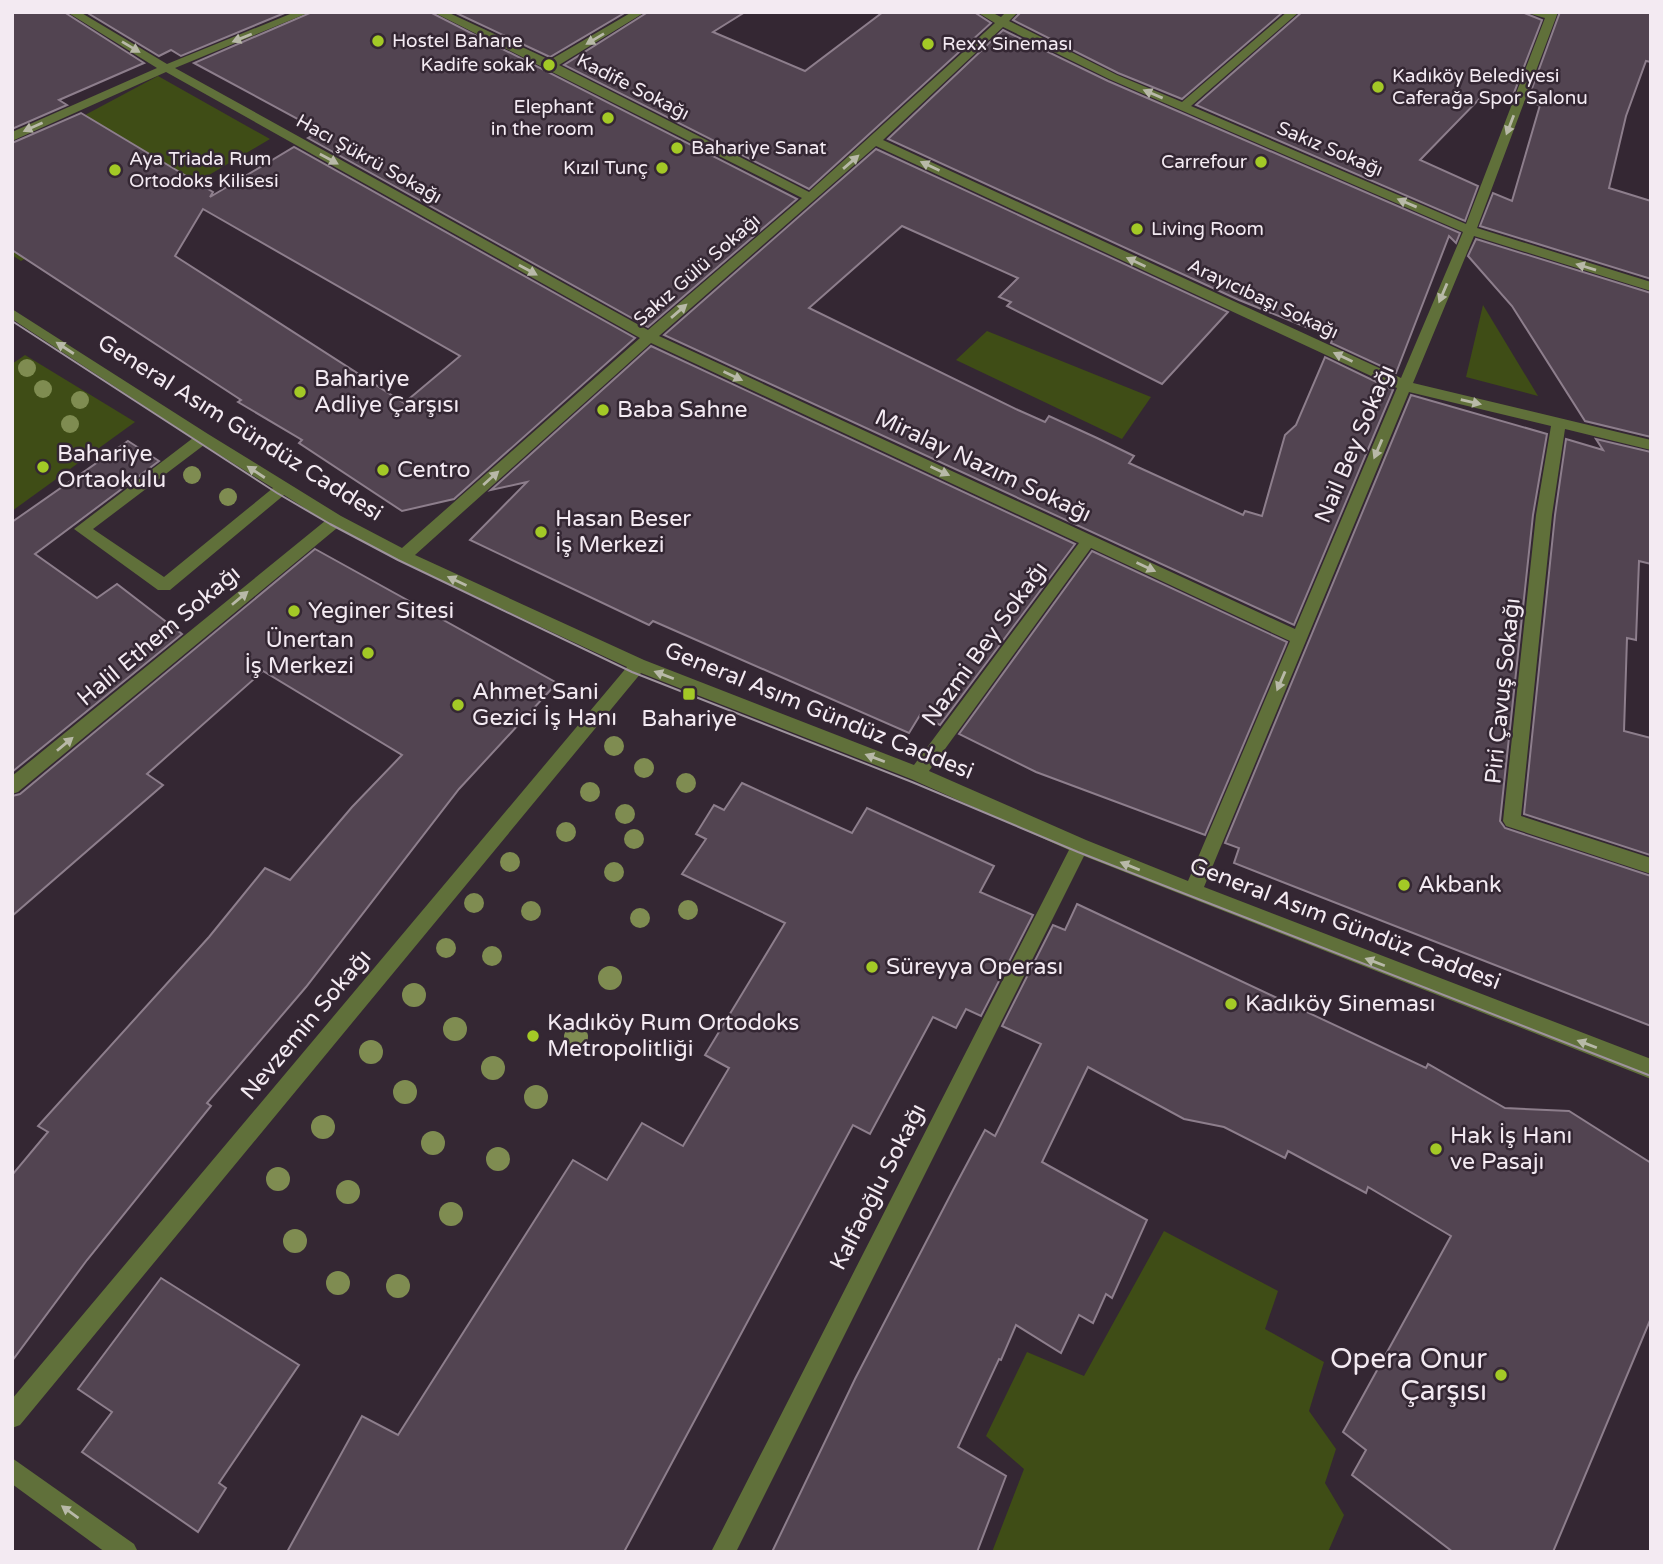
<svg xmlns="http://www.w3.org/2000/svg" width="1663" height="1564" viewBox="0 0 1663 1564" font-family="'Varela Round',sans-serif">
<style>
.green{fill:#3f4d16}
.building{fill:#524451;stroke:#8d7e8c;stroke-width:2;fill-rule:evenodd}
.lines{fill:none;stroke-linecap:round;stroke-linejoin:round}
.minor{fill:#60703a;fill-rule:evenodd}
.tram{stroke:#9e939d;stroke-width:2}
.tree{fill:#7f8c51}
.oneway{fill:#b8b9a8}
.poi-dot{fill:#a3c926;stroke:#342733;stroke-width:2.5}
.labels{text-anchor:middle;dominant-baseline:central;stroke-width:5;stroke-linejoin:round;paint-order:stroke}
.far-poi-label{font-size:19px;fill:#f3eaf2;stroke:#342733;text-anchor:start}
.far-street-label{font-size:19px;fill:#f3eaf2;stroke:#342733}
.poi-label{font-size:23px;fill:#f3eaf2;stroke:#342733;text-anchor:start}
.street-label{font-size:23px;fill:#f3eaf2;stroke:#342733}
.near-poi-label{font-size:28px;fill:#f3eaf2;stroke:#342733;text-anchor:end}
</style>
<rect width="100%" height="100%" fill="#342733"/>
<!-- green -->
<g class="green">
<path d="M158,76L270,139L170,198L151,187L21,261L12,255V154Z"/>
<path d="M1483,305L1538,396L1466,377Z"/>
<path d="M987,331L1151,397L1122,439L956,360Z"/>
<path d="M25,355L135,422L12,511V364Z"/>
<path d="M1164,1231L1278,1291L1265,1329L1324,1362L1309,1411L1336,1449L1325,1483L1344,1515L1328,1552H992L1024,1469L986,1436L1027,1352L1084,1376Z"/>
</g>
<!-- building -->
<g class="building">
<path d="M12,12H64L144,63L59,100L67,105L12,129Z"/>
<path d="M86,12H287L181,56L171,50L159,56Z"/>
<path d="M312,12H430L797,199L648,327L308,138L320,131L194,63Z"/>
<path d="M454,12H626L550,57Z"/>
<path d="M648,12H745L713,32L805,71L883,12H974L991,23L809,189L564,65Z"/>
<path d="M1021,12H1283L1182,99L1118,73L1013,20Z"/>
<path d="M1302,12H1522L1542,20L1512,98L1486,92L1420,160L1478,186L1465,221L1196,105Z"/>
<path d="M1560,12H1651V62L1646,61L1626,116L1609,188L1651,201V279L1480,226L1493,193L1512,201L1540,105L1527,102Z"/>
<path d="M1003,30L1108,81L1460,233L1456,243L1449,236L1396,373L1331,343L1333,338L1239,300L888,139Z"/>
<path d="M81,113L213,192L210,197L294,147L635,338L454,499L402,511L299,443L302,440L238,402L241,400L12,250V143ZM203,209L460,356L404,403L175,256Z"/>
<path d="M876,149L1228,312L1162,384L1007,306L1011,302L999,297L1018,278L902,226L809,308L1018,410L1045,422L1049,416L1097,438L1134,456L1129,463L1243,515L1245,511L1262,516L1285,435L1296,425L1325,357L1393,390L1294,625L664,335Z"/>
<path d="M1476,239L1651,293V437L1585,421L1512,306L1468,256Z"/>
<path d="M651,346L1075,544L940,725L920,715L909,733L653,621L649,625L470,540L527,482L491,490Z"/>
<path d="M1411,395L1547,434L1533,515L1500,821L1505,828L1651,876V1026L1234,863L1239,848L1225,843Z"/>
<path d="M1566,439L1603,450L1596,439L1651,452V564L1639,561L1636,640L1627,638L1624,731L1651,738L1650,855L1524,814L1555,515Z"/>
<path d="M128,441L159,461L35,554L97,598L117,584L182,634L12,772V522Z"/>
<path d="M315,549L557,683L459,789L306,987L207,1103L211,1106L87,1260L12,1361V1175L48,1132L38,1126L209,937L265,868L290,880L352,807L402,755L263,671L147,774L163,785L12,916V796L20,794Z"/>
<path d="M1092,551L1287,642L1205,835L1036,772L959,734Z"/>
<path d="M742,783L852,833L867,808L994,866L980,892L1033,915L981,1016L966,1009L956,1028L933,1017L870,1134L853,1125L624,1552H287L362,1416L398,1435L573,1160L607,1180L642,1123L683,1146L729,1068L705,1055L785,923L682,874L706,839L696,834L714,805L724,810Z"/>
<path d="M1077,904L1426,1068L1428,1064L1505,1108L1569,1111L1651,1163V1318L1553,1552H1453L1352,1475L1366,1450L1343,1432L1451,1236L1368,1187L1366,1193L1288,1151L1285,1158L1224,1127L1184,1119L1088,1067L1042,1162L1147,1220L1112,1298L1106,1294L1093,1323L1079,1315L1061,1353L1016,1325L1001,1360L999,1359L958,1447L1006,1476L977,1552H772L855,1379L953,1190L985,1130L995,1136L1041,1044L1002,1026L1053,925L1065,930Z"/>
<path d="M161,1278L299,1365L219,1483L226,1488L198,1532L82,1452L112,1412L78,1389Z"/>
</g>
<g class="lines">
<!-- minor -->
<g class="minor">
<path d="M67,12H80L167,64L295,12H310L175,68L648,330L802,198L433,12H447L550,60L632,12H645L559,65L809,192L995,23L977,12H991L1001,17L1006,12H1018L1009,21L1117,75L1182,102L1287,12H1299L1191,106L1466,224L1545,18L1524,12H1558L1477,228L1651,282V291L1474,236L1413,383L1651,440V450L1565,429L1552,515L1521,816L1651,858V874L1506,826L1503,821L1536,515L1551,426L1409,392L1204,887L1651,1059V1079L1084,856L736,1552H711L1069,850L911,779L641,673L20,1425L12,1428V1399L627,667L397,560L337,528L18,792L12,794V776L325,521L284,495L170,590H158L74,529L193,438L12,319V309L208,434L341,516L402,548L640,338L166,72L12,141V132L157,68ZM1003,27L1109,79L1463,232L1401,378L883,140ZM876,146L1397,388L1295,629L659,336ZM651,343L1079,543L914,765L644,660L415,555ZM204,445L273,488L164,577L93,529ZM1091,548L1290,641L1188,881L1086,840L929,771Z"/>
<path d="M12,1458L134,1544L138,1552H105L12,1484Z"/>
</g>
<!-- tram -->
<path class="tram" d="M12,321L277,493L330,524L398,560L632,672L912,782L1078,852L1651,1076"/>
</g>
<!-- trees -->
<g class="tree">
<circle cx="27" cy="368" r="9"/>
<circle cx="43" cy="389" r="9"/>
<circle cx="80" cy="400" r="9"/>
<circle cx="70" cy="424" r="9"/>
<circle cx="192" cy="475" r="9"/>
<circle cx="228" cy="497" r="9"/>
<circle cx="614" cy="746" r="10"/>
<circle cx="644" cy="768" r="10"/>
<circle cx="686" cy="783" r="10"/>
<circle cx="590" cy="792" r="10"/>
<circle cx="625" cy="814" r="10"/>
<circle cx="566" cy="832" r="10"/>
<circle cx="634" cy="839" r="10"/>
<circle cx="510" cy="862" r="10"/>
<circle cx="614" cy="872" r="10"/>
<circle cx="474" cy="903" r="10"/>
<circle cx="688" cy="910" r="10"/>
<circle cx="531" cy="911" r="10"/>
<circle cx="640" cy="918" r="10"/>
<circle cx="446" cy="948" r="10"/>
<circle cx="492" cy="956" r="10"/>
<circle cx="610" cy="978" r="12"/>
<circle cx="414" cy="995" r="12"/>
<circle cx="455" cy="1029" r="12"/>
<circle cx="576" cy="1037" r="12"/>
<circle cx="371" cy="1052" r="12"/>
<circle cx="493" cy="1068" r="12"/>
<circle cx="405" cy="1092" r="12"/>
<circle cx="536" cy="1097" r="12"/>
<circle cx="323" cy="1127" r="12"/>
<circle cx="433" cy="1143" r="12"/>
<circle cx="498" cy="1159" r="12"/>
<circle cx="278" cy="1179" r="12"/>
<circle cx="348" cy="1192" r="12"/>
<circle cx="451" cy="1214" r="12"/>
<circle cx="295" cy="1241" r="12"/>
<circle cx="338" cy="1283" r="12"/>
<circle cx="398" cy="1286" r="12"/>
</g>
<!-- one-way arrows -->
<defs><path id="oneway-solid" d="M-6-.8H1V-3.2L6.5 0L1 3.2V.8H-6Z" transform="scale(1.75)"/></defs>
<g class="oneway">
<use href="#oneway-solid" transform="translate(242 38) rotate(158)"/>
<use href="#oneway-solid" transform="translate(595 39) rotate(149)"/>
<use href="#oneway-solid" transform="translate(131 47) rotate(31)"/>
<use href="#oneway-solid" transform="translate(1153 94) rotate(-157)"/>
<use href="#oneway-solid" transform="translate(1510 125) rotate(111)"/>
<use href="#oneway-solid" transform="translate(33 127) rotate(156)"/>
<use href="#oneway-solid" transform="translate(329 159) rotate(29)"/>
<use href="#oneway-solid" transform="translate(851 162) rotate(-41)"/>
<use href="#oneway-solid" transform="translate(930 166) rotate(-155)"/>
<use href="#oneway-solid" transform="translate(1407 203) rotate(-157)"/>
<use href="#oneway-solid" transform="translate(1136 262) rotate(-155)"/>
<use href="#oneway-solid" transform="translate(1586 267) rotate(-163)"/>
<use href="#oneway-solid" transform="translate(528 270) rotate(29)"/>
<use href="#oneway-solid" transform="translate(1443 293) rotate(113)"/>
<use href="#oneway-solid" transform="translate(679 311) rotate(-41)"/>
<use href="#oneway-solid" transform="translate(65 348) rotate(-147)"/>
<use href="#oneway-solid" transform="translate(1343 357) rotate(-155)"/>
<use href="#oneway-solid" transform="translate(733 376) rotate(25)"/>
<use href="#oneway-solid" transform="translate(1471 402) rotate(13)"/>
<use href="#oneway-solid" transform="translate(1378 449) rotate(113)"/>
<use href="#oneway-solid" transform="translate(940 471) rotate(25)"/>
<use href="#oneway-solid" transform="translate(256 472) rotate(-147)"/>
<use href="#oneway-solid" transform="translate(491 478) rotate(-42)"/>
<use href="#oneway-solid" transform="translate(1146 567) rotate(25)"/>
<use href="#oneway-solid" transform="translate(457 581) rotate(-155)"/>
<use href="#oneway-solid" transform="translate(240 598) rotate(-40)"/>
<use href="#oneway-solid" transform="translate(664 675) rotate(-159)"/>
<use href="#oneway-solid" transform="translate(1281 681) rotate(113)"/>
<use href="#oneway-solid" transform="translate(65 744) rotate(-40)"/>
<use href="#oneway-solid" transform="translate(875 758) rotate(-159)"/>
<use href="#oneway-solid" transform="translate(1130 866) rotate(-158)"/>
<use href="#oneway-solid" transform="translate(1375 962) rotate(-159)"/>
<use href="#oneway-solid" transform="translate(1587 1044) rotate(-159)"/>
<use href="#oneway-solid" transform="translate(70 1512) rotate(-144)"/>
</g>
<!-- markers -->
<g class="poi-dot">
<circle cx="378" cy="41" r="7"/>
<circle cx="928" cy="44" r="7"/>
<circle cx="549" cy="65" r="7"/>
<circle cx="1378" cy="87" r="7"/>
<circle cx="608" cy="118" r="7"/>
<circle cx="677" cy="148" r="7"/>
<circle cx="1261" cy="162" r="7"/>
<circle cx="662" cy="168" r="7"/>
<circle cx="115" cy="170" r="7"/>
<circle cx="1137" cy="229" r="7"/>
<circle cx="300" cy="392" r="7"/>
<circle cx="603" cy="410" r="7"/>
<circle cx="43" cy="467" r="7"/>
<circle cx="383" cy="470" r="7"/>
<circle cx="541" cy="532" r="7"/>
<circle cx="294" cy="611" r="7"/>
<circle cx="368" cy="653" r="7"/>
<rect x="682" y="687" width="14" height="14" rx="3.5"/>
<circle cx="458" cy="705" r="7"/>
<circle cx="1404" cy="885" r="7"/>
<circle cx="872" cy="967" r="7"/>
<circle cx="1231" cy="1004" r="7"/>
<circle cx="533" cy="1036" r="7"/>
<circle cx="1436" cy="1149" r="7"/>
<circle cx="1501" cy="1375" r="7"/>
</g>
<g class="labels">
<!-- far-poi labels -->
<g class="far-poi-label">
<text x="392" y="41">Hostel Bahane</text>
<text x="942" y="44">Rexx Sineması</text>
<text x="535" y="65" text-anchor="end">Kadife sokak</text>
<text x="1392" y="76">Kadıköy Belediyesi<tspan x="1392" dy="22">Caferağa Spor Salonu</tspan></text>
<text x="594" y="107" text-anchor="end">Elephant<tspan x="594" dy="22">in the room</tspan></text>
<text x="691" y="148">Bahariye Sanat</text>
<text x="129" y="159">Aya Triada Rum<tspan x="129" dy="22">Ortodoks Kilisesi</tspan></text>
<text x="1247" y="162" text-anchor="end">Carrefour</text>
<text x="648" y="168" text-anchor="end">Kızıl Tunç</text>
<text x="1151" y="229">Living Room</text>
</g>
<!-- far-street labels -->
<g class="far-street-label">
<text transform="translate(633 87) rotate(27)">Kadife Sokağı</text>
<text transform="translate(1330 149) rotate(23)">Sakız Sokağı</text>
<text transform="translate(369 159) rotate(29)">Hacı Şükrü Sokağı</text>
<text transform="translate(697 270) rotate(-41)">Sakız Gülü Sokağı</text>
<text transform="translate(1263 299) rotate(25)">Arayıcıbaşı Sokağı</text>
</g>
<!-- poi labels -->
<g class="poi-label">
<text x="314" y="379">Bahariye<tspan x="314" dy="26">Adliye Çarşısı</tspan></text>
<text x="617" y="410">Baba Sahne</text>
<text x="57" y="454">Bahariye<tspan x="57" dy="26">Ortaokulu</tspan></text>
<text x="397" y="470">Centro</text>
<text x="555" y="519">Hasan Beser<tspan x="555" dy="26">İş Merkezi</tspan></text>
<text x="308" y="611">Yeginer Sitesi</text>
<text x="354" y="640" text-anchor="end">Ünertan<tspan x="354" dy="26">İş Merkezi</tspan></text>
<text x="472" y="692">Ahmet Sani<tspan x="472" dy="26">Gezici İş Hanı</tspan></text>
<text x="689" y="719" text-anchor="middle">Bahariye</text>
<text x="1418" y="885">Akbank</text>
<text x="886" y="967">Süreyya Operası</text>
<text x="1245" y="1004">Kadıköy Sineması</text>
<text x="547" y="1023">Kadıköy Rum Ortodoks<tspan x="547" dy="26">Metropolitliği</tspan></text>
<text x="1450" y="1136">Hak İş Hanı<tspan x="1450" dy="26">ve Pasajı</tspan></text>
</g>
<!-- street labels -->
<g class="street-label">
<text transform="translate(240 428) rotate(32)">General Asım Gündüz Caddesi</text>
<text transform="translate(1355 444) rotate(-67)">Nail Bey Sokağı</text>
<text transform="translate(983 466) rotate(25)">Miralay Nazım Sokağı</text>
<text transform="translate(159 636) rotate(-40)">Halil Ethem Sokağı</text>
<text transform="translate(985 644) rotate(-54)">Nazmi Bey Sokağı</text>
<text transform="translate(1503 691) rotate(-84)">Piri Çavuş Sokağı</text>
<text transform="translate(819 711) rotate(22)">General Asım Gündüz Caddesi</text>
<text transform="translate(1345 924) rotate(21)">General Asım Gündüz Caddesi</text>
<text transform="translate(306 1025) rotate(-50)">Nevzemin Sokağı</text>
<text transform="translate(878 1187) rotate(-63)">Kalfaoğlu Sokağı</text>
</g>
<!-- near-poi labels -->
<g class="near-poi-label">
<text x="1487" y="1359">Opera Onur<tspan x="1487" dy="32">Çarşısı</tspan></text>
</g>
</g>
<!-- border -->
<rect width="1663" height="1564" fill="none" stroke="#f3eaf2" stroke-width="28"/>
</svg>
